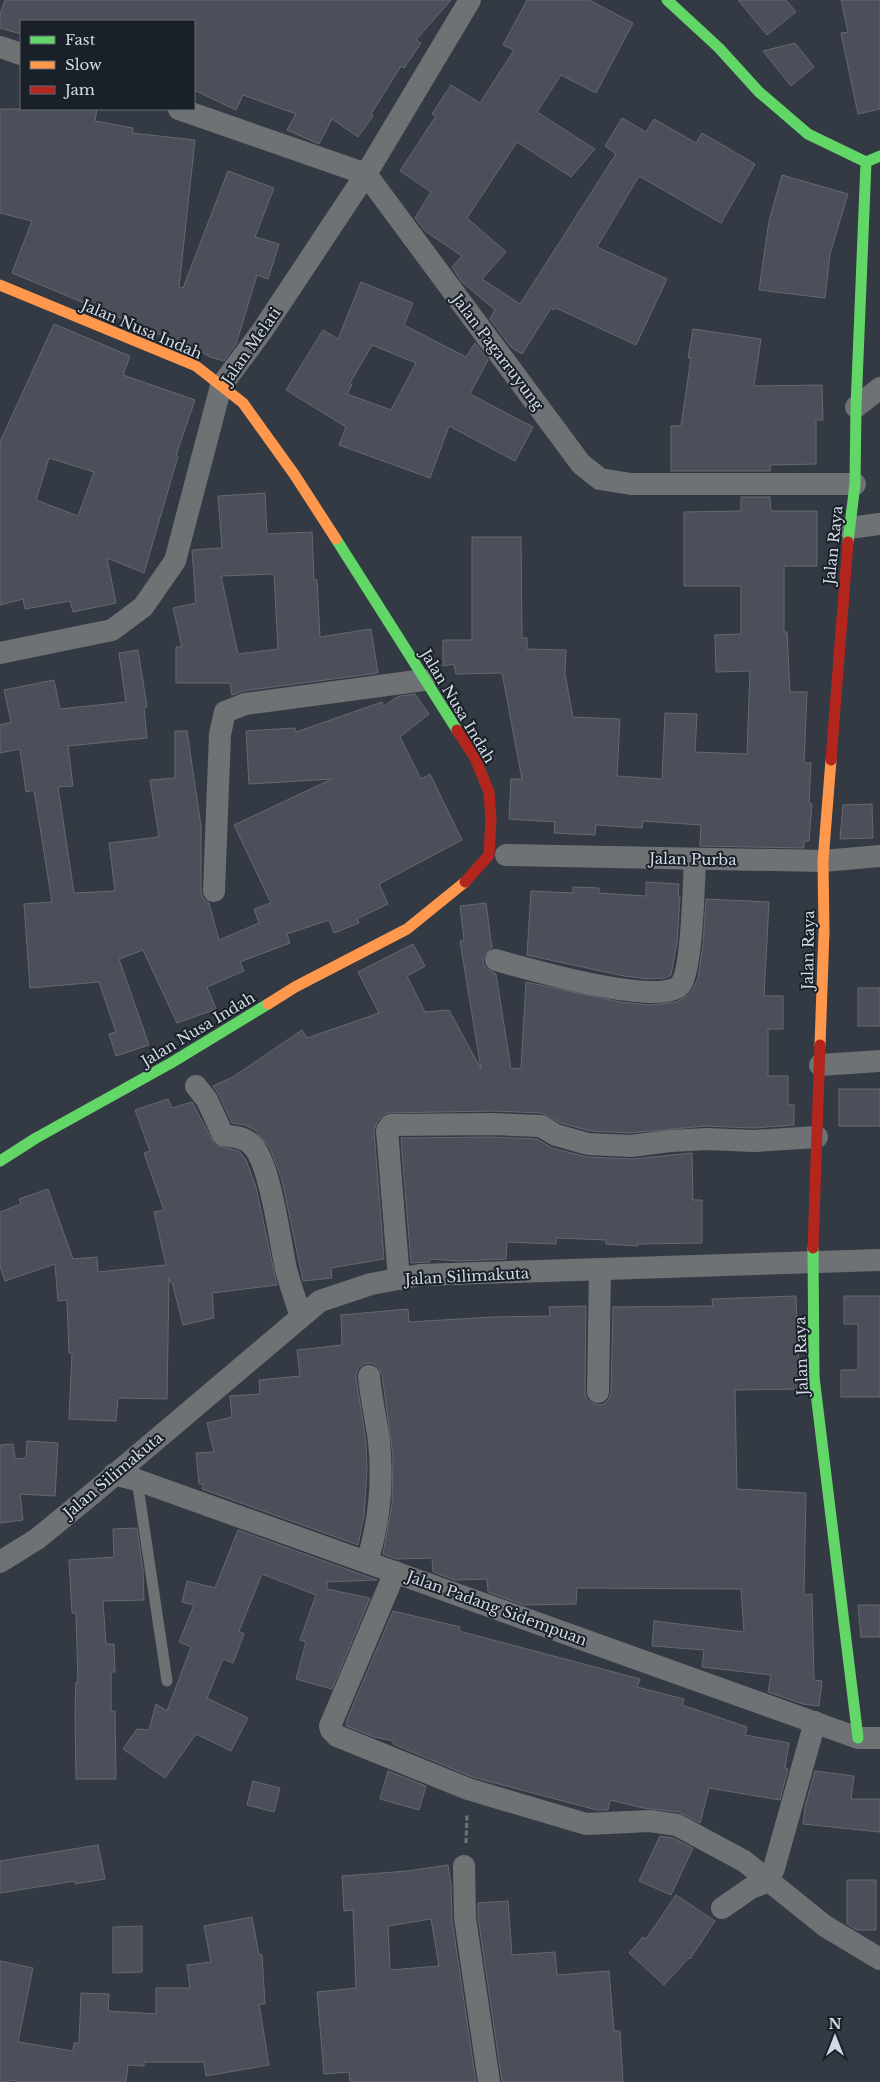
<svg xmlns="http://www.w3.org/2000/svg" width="880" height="2082" viewBox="0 0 880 2082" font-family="'Libre Baskerville',serif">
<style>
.building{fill:#4c4e5a;stroke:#656871;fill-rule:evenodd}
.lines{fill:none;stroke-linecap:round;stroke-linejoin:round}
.path{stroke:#6e7276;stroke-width:3;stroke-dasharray:5 2.5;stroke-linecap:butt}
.lane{stroke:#6f7275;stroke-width:11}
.street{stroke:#6f7275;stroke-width:22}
.fast{stroke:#63d668;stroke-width:11}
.slow{stroke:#ff974d;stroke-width:11}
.jam{stroke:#b3261e;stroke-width:11}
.labels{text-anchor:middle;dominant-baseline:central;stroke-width:4;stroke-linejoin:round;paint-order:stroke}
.street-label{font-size:15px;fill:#d2d9e5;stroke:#1a2028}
</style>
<rect width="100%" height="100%" fill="#343a44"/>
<!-- building -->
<g class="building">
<path d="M5,0H451L416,40L421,43L404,68L401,66L371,114L373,116L358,137L332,119L319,144L287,130L296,114L243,95L236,110L194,90V21H21V34L0,28V15Z"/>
<path d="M527,0H589L633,23L596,93L561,75L537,112L595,149L571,177L517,142L467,218L506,252L482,279L520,304L616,154L605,146L622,118L646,132L654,119L696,143L702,133L755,164L721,223L639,176L597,247L667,279L636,345L556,308L554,310L551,308L522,354L511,347L490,319L495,310L462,282L452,267L462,256L425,231L415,218L431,192L400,171L436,116L432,114L451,85L480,103L514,50L503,45Z"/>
<path d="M738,0H786L796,12L767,35Z"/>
<path d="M841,0H880V109L858,114L841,33L848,32Z"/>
<path d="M795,43L814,67L791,86L763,51Z"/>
<path d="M0,109H97L95,121L133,128L132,133L195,140L179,287L183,288L228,171L274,188L255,237L279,244L268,279L257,275L236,344L224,361L210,357L202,352L12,273L32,221L0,213Z"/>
<path d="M782,175L848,194L830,254L825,298L759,290L769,221Z"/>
<path d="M361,282L413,303L404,325L466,357L475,343L488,360L470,394L533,427L515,461L449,426L430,478L339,445L346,427L286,390L323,330L338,339ZM372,345L416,363L391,410L347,394L352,385L350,383Z"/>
<path d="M54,324L130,356L123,375L195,400L176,455L178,456L144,573L107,558L116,603L73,612L70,601L25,609L23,599L0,605V442ZM49,458L94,472L78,516L36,500Z"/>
<path d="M693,329L761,339L754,386L822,385L823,420H816V464L770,465V471H671V426H681L691,358H688Z"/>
<path d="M265,493L267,534L312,532L314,580H317L320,637L371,629L378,673L243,691L232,695L230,683H176V647H182L173,608L196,603L192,550L222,548L218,496ZM274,574L278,649L238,654L221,576Z"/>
<path d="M741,497H770L771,511H817V566H784V632H787L790,692H807L804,763H811L809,803L812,804L809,841H804V848L700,846L701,825L643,821L642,828L596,825L595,835L554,833L555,822L509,819L511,779H522L502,673L456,674L454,664L443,666V640H472V537H521L522,638H527V649L566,650L565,674L573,717L620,719L617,776L662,779L665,713L697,714L695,752L747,754L750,671L716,672L715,635L741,634V586H684V512L741,511Z"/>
<path d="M138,650L147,707H144L147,738L68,746L73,786L58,787L74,893L115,891L109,843L159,837L150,780L175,778V731H187L201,826V891L203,898L209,903L219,940L259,923L254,909L271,903L234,825L332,779L249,784L246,731L295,728L296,732L382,702L383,707L394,699L400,696L415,694L429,714L400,737L421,779L430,774L462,840L379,884L388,904L357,919L359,923L334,933L329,920L287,934L290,943L240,962L244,971L207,987L216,1009L177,1023L143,950L119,959L149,1045L116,1056L109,1034L116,1032L99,982L30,988L24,904L52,902L34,790L26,792L20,749L0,753V725L11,722L4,690L54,680L60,709L126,702L119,653Z"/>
<path d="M872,804L873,838L840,839L843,805Z"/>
<path d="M646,882L679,884L678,897H680L677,942L671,975L666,978L649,979L624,976L527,955L531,891L573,893V887L599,888V893L646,896Z"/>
<path d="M706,899L769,902L764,996H783V1029H768V1076H788V1105H794V1125L754,1128L706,1126L630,1133L590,1131L561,1123L542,1113L492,1111L386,1113L377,1122L374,1131L384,1259L331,1268L332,1278L303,1281L282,1180L270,1148L255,1130L245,1125L232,1123L219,1095L213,1086L233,1077L302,1030L307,1038L379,1013L358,972L413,944L425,966L407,976L425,1012L449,1010L481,1069L460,941L464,940L460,906L486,903L492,948L484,956L483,963L487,969L496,974L511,1069L521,1068L526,982L620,1002L650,1005L676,1002L688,995L693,989L698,978L703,945Z"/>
<rect x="858" y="988" width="22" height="38"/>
<rect x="839" y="1089" width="41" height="37"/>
<path d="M168,1099L172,1108L192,1102L215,1145L239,1151L246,1160L256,1187L277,1285L212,1293L214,1318L183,1325L172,1282H170L169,1277L167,1399L118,1398L116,1421L69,1419L72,1353H69L67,1300L58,1301L55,1264L5,1281L0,1266V1212L21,1204L19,1199L48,1189L73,1259L97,1257L98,1272L166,1265L154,1212L164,1210L144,1153L150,1151L135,1110Z"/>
<path d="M492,1137L537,1139L552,1148L587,1157L633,1159L692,1153L693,1200H702V1243L638,1244V1246L606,1244V1240L556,1238V1244L507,1242L506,1259L459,1261L430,1259V1262L411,1263L401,1138Z"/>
<path d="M796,1296L800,1389L735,1390L737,1489L806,1493L804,1595L812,1594L814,1680L822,1681L819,1706L803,1704L768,1692L771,1675L702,1667L704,1650L652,1646L654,1621L744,1632L741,1589L577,1588L576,1604L524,1605L488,1592L487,1579L455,1580L433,1572L432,1558L396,1559L383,1554L392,1504L393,1456L382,1375L379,1368L374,1364L367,1363L362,1365L357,1370L356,1377L366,1442L367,1471L364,1516L358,1545L202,1489L203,1484H199L196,1453L214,1452L207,1423L232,1417L230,1396L260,1394L259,1380L300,1376L297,1350L342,1345L341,1315L408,1309L409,1322L492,1317L550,1316L549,1307L586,1306L585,1392L586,1398L591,1403L598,1405L604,1404L609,1399L611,1392L613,1307L713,1306L712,1299Z"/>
<path d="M844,1296H880V1397H841V1370H858V1324H844Z"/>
<path d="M27,1441L58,1443L55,1496L20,1494L23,1520L0,1523V1445L13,1444L15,1459L26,1458Z"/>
<path d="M137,1528L143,1570L144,1600L103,1601L106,1644H114L115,1672H111V1711H115L116,1779H76L75,1711L76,1682H78L76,1613H72L69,1560L114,1557L113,1529Z"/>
<path d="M238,1530L377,1580L327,1582V1589L370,1598L332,1689L296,1679L306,1642L300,1640L316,1595L262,1574L239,1631L244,1634L233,1663L223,1659L207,1698L248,1718L231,1751L196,1734L165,1778L123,1749L137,1729L149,1730L156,1704L167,1711L191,1647L179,1642L194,1605L182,1602L187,1581L215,1588Z"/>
<path d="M858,1605H880V1637H861Z"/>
<path d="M393,1611L460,1627L459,1631L640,1679L637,1687L684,1699L682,1705L747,1727L745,1735L789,1743L785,1768L788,1769L780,1800L709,1788L700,1823L679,1812L643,1808L610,1800L608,1810H597L472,1777L393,1744L394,1741L374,1737L346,1726L348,1717Z"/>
<path d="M388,1771L426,1786L419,1810L380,1799Z"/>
<path d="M815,1771L854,1776L851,1799H880V1832L803,1824L805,1807Z"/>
<path d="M253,1781L280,1788L274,1812L247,1805Z"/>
<path d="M660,1836L673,1838L693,1848L671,1895L639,1881Z"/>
<path d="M98,1845L105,1879L75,1884V1881L0,1893V1861Z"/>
<path d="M448,1865L451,1884L452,1920L476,2082H350L349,2072L324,2074L317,1992L356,1988L353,1910L344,1911L342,1876L407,1871ZM431,1919L439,1966L390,1970L388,1926Z"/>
<path d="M847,1880H876V1930H857L847,1924Z"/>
<path d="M676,1895L715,1921L690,1959L689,1958L664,1985L629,1953L643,1937L646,1939Z"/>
<path d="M508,1901L512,1955L555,1952L557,1975L609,1971L614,2031H620L623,2082H502L478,1917V1903Z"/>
<path d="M252,1917L259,1955H262L265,2004H259L269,2065L206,2076L204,2062H144V2066L128,2065L126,2082H22L10,2080V2082H0V1961L33,1968L18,2042L73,2051L74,2043H79L81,1993L109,1994L108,2011L156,2014V1988H190L187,1965L211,1962L204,1926Z"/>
<path d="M142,1926V1972L113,1973V1927Z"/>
</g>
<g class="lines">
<!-- path -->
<path class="path" d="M466,1843L467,1814"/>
<!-- lane -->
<path class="lane" d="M137,1480L167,1681"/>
<!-- street -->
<g class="street">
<path d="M0,47L21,54"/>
<path d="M179,109L366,174L581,464L600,479L631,484H855"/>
<path d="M856,407L880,388"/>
<path d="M849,528L880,524"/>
<path d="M0,653L112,630L143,607L175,561L221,386L262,331L366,174L470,0"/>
<path d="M506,855L823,861L880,856"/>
<path d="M214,891L220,734L225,712L245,704L424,680"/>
<path d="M496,960C524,968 664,1009 681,984C692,969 694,882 695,859"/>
<path d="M820,1065L880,1061"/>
<path d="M196,1086L207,1100L223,1135C233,1137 243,1136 251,1144C270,1160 280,1242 286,1269C290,1285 296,1301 301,1317"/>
<path d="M399,1279L387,1130L391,1125L492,1124L541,1126L556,1135L588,1144L631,1146L670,1141L707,1139L754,1141L817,1137"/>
<path d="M598,1392L600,1269"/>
<path d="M114,1474L137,1480L858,1738H880"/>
<path d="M0,1562L37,1539L92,1494L320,1301L371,1284L420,1275L880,1260"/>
<path d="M367,1562C379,1524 383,1481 379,1441C376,1419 371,1398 369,1376"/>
<path d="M395,1572L330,1726L331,1730L337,1736L468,1789L586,1824L650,1821L677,1825L744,1861L825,1926L880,1959"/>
<path d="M464,1866L465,1918L489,2082"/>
<path d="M722,1908L751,1888L769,1881L774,1868L815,1722"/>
</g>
<!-- fast -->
<g class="fast">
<path d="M667,0L719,48L759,92L808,134L866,162L880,156"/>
<path d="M336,539L457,730"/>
<path d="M848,542L855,484L856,407L866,162"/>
<path d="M0,1161L36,1138L171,1063L268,1004"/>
<path d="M813,1248L814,1377L858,1738"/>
</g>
<!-- slow -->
<g class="slow">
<path d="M0,285L196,366L243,403L294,474L336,539"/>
<path d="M268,1004L295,987L407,929L465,882"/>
<path d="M820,1045L824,931L823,861L831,760"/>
</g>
<!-- jam -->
<g class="jam">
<path d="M457,730L475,758L489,792L491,819L489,855L465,882"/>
<path d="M831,760L848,542"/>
<path d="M813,1248L820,1045"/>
</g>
</g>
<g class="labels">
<!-- street labels -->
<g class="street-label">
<text transform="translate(142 329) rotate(23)">Jalan Nusa Indah</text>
<text transform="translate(251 346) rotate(-55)">Jalan Melati</text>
<text transform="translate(498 352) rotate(53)">Jalan Pagarruyung</text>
<text transform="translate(833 545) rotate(-84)">Jalan Raya</text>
<text transform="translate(458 706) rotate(59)">Jalan Nusa Indah</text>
<text transform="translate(693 859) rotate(1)">Jalan Purba</text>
<text transform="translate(808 950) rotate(-89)">Jalan Raya</text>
<text transform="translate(198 1029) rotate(-31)">Jalan Nusa Indah</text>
<text transform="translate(467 1276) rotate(-3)">Jalan Silimakuta</text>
<text transform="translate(801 1356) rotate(-92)">Jalan Raya</text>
<text transform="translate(113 1475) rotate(-40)">Jalan Silimakuta</text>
<text transform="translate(497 1608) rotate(20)">Jalan Padang Sidempuan</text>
</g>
</g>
<!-- legend -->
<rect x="20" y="20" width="175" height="90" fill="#1a2028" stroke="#646a74"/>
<rect x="30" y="36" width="25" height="8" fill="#63d668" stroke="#646a74"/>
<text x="65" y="45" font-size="15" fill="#d2d9e5">Fast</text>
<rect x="30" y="61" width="25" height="8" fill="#ff974d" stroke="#646a74"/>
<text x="65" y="70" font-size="15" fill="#d2d9e5">Slow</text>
<rect x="30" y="86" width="25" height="8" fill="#b3261e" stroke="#646a74"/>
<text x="65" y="95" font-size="15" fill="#d2d9e5">Jam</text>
<!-- north arrow -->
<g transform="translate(835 2037)" stroke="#1a2028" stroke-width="4" paint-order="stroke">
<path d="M0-4L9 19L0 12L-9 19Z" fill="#d2d9e5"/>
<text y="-8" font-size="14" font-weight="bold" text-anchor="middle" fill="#d2d9e5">N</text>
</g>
</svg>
